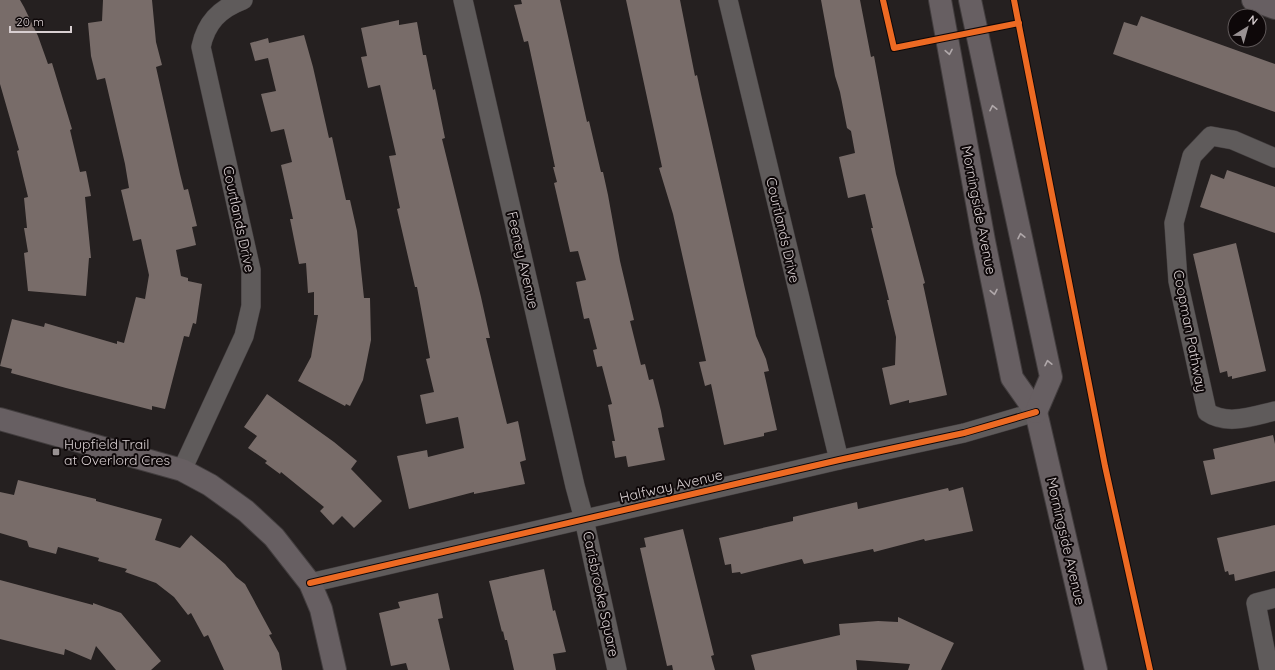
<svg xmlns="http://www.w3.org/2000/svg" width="1275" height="670" viewBox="0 0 1275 670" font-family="Quicksand,sans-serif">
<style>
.building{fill:#786c69}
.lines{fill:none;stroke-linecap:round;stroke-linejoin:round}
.street-casing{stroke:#423d3e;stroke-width:20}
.secondary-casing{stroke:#423d3e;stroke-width:24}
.street{stroke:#5f5b5b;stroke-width:19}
.secondary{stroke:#675f62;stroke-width:22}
.cycleway-casing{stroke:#0e0809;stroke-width:8}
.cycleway{stroke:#ed6a23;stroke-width:6}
.oneway{stroke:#b0a8aa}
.poi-dot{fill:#999293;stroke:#0e0809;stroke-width:1.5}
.labels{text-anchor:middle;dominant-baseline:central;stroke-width:4;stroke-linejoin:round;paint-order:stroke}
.street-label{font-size:14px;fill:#d8cfd1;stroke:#0e0809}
.poi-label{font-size:14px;fill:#d8cfd1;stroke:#0e0809;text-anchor:start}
</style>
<rect width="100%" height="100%" fill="#252020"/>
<!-- building -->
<g class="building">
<path d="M0,0H20L24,7L38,36L48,64L52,63L72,129L70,130L80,172L86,171L91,196L85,197L91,258H89L86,296L28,291L24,253L28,252L24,228H27L24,198L28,197L17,151L19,150L0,84Z"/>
<path d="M103,0H152L156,42L162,65L156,67L180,174L184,190L188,189L197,226L192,227L196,245L176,250L181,276L188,278V281L202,284L196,324L193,323L189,337L184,336L165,409L152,406V410L66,388L11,373L12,369L0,366L12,319L44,327L45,323L117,344V341L124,343L136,297L145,299L149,275L141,239L133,241L121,190L129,188L125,164L105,78L97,80L91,56L88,23L102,21Z"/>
<path d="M521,0H560L587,122L589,121L601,172H603L608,195L620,261L634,320L630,321L641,365L645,364L649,380L653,379L661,411L664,427L658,428L665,460L628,467L626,456L615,458L612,441H615L608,405L612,404L602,366L597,367L593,350L597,349L589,318L584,319L576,282L586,280L578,251L570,252L554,183L557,182L553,167H555L528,41L524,42L514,5L522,4Z"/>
<path d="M626,0H680L695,76L697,75L701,94L745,289L756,336L766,359L769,371L764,372L777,430L764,433V436L724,445L711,384L705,386L699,362L706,361L673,214L659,168L662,167Z"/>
<path d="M821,0H860L871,57L874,56L896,174L925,283L923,284L947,395L909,403V400L890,405L882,368L895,365L896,337L887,300H889L871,228H873L865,194L848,198L839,157L855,153L851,131L847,128L840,92L835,76Z"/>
<path d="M1141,16L1275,64V112L1113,54L1124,22L1137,26Z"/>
<path d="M399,20V25L417,22L423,55H426L433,90L435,89L445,138L442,139L481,297L490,338H486L507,424L518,421L526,460L520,462L525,484L474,494V492L409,509L397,456L427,450L428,457L464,448L458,417L426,424L420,395L434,392L426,359L430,358L417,287H415L397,209L400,208L389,156L396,155L380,85L368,88L361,57L367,56L361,28Z"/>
<path d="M304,35L313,67L329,138L332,137L346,200H350L357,231L364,298H370L371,340L363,380L350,406L346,404L345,406L298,381L311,357L318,315H314V292L308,293L306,263L299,264L290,219H293L281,165L292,162L284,129L271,132L261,94L276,91L268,58L255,61L250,43L268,38L269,43Z"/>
<path d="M1227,170L1275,187V233L1200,207L1211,174L1224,179Z"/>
<path d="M1236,243L1266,371L1232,379V376L1228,377L1227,371L1220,373L1193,254Z"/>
<path d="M267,394L334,442L357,461L351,469L382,501L354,528L342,516L333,525L320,511L324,507L281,472L280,474L265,463L267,461L248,448L257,436L244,427Z"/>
<path d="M1273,435L1275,444V481L1211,495L1203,461L1215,459L1213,449Z"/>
<path d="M18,480L96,499V501L162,519L155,540L180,548L191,535L225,564L236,577L245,584L272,634L269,635L279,653L282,670H224L208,635L204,637L191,613L188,615L174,597L156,583L125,572L127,569L98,561L99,558L58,547L56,554L29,547L27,541L0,533V492L14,495Z"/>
<path d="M963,487L973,531L925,541L924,539L874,552L873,549L804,564L802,559L741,574L740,572L732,573L731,564L725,565L719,538L793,521V517L857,502L858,509L948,488L949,491Z"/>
<path d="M1275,525V571L1235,581L1234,574L1229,575L1228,571L1225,572L1217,538Z"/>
<path d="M683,529L714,655L711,656L715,670H673L672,665L667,666L649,588L640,548L646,547L644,538Z"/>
<path d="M544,569L553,611L555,610L566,652L553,654L556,670H514L507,640H505L503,631L502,632L489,581Z"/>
<path d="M0,580L93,605V603L121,613L161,661L151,670H116L96,646L91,660L65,649L64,655L0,639Z"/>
<path d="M438,593L443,618L438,619L450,670H408L406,663L391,666L379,613L400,608L398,602Z"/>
<path d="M898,617L954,643L941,670H908L910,664L856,660L857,670H755L751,655L840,635L839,624L878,621L898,622Z"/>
</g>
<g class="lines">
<!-- street casing -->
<g class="street-casing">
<g id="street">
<path d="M463,0L575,486L584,519L617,670"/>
<path d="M728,0L839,460"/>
<path d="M1275,158L1233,140L1211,136L1192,156L1174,223L1178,281L1207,412C1227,426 1253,416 1275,411"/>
<path d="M182,470L244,336L251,306V270L201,47C206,23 219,9 243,0"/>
<path d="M310,583L839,460L964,433L1036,412"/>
<path d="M1269,670L1256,603L1275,598"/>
</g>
</g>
<!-- secondary casing -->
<g class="secondary-casing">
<g id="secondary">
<path d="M940,0L984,241L1012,378L1036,412L1096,670"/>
<path d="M970,0L1051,377L1036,412"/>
<path d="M1253,0L1275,8"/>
<path d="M0,419L182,470L210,485L246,511L274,537L310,583L321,609L335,670"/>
</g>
</g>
<!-- street -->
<use href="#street" class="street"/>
<!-- secondary -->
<use href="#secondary" class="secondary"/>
<!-- cycleway casing -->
<g class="cycleway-casing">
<g id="cycleway">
<path d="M883,0L894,48L1019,23"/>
<path d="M1014,0L1105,466L1150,670"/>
<path d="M310,583L839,460L964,433L1036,412"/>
</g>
</g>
<!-- cycleway -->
<use href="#cycleway" class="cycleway"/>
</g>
<!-- one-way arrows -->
<defs><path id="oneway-chevron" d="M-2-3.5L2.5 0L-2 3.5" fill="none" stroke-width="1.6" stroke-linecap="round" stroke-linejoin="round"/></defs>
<g class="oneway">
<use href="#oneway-chevron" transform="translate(949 52) rotate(80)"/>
<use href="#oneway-chevron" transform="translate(993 108) rotate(-102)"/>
<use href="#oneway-chevron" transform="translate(1021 236) rotate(-102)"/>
<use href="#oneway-chevron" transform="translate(994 292) rotate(79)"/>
<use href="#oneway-chevron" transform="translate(1048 363) rotate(-102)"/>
</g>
<!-- markers -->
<rect class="poi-dot" x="52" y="448" width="8" height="8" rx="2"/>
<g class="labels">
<!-- street labels -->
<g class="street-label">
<text transform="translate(979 210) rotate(79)">Morningside Avenue</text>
<text transform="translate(239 219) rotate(78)">Courtlands Drive</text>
<text transform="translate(783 230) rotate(77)">Courtlands Drive</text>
<text transform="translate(523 260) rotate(77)">Feeney Avenue</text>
<text transform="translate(1190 331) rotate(79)">Coopman Pathway</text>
<text transform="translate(671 486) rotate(-13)">Halfway Avenue</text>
<text transform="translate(1066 541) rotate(77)">Morningside Avenue</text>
<text transform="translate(601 594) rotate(78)">Carisbrooke Square</text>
</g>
<!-- poi labels -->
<g class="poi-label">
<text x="64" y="444">Hupfield Trail<tspan x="64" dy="16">at Overlord Cres</tspan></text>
</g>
</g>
<!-- north arrow -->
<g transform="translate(1247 28) rotate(37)"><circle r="19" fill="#0e0809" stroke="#5f5859"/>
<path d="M0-3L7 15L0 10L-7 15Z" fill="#999293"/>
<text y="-6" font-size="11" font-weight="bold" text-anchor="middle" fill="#d8cfd1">N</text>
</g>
<!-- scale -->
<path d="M10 26v6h61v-6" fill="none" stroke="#d8cfd1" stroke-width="2"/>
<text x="16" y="26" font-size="12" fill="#d8cfd1" stroke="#0e0809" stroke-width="3" paint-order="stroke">20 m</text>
</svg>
